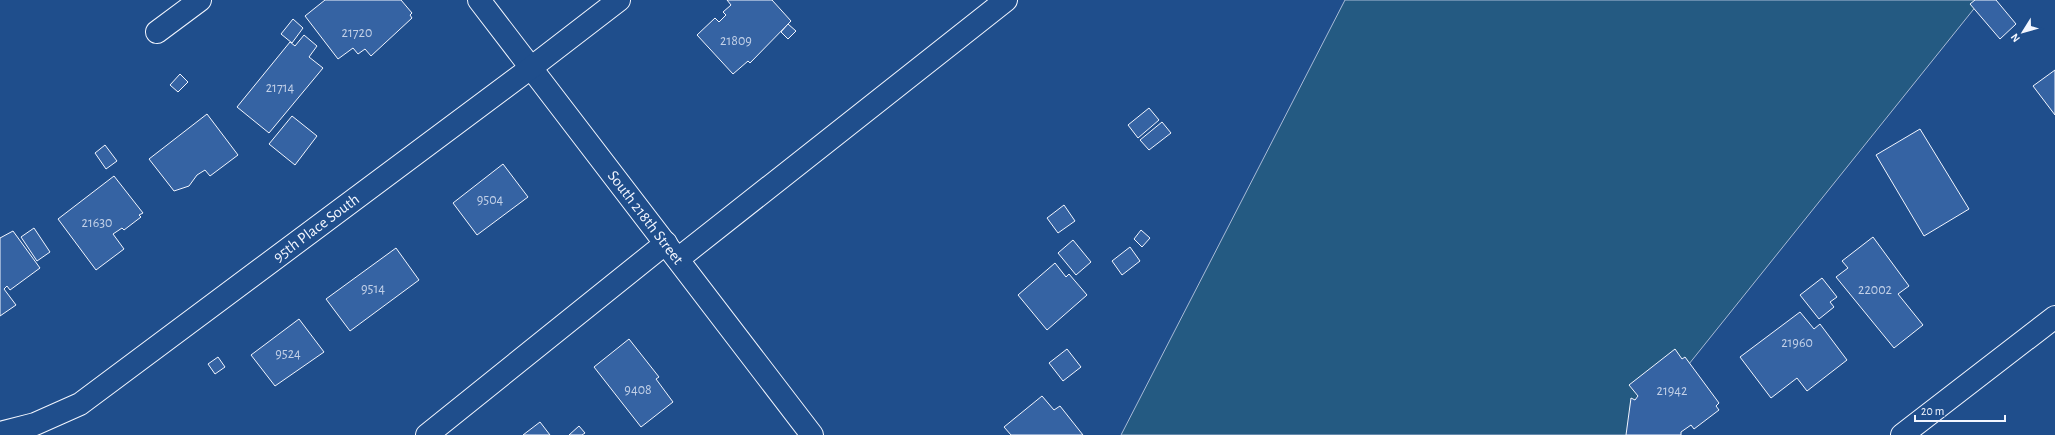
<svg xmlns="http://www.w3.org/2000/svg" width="2055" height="435" viewBox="0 0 2055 435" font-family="'Alegreya Sans',sans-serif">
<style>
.green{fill:#245a82;stroke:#a8bbd7}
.building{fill:#3563a3;stroke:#f2f6ff}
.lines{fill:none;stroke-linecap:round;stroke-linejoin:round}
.minor-casing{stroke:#f2f6ff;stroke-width:24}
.minor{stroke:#1f4e8c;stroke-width:22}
.labels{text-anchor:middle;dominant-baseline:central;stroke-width:3;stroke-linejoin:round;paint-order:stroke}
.number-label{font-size:14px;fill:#c3d1e8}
.street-label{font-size:16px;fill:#f2f6ff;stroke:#1f4e8c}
</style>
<rect width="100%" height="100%" fill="#1f4e8c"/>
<!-- green -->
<path class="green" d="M1345,0H1981L1632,435H1121Z"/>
<!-- building -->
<g class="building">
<path d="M325,0H401L412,13L410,15L412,18L371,56L365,49L358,54L353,48L338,59L305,16Z"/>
<path d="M727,0H772L791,21L750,63L748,61L733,74L697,35L715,18L719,22L726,15L723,12L731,5Z"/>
<path d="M1975,0H1996L2016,24L2000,39L1970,4Z"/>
<path d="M293,19L303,28L292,43L281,34Z"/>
<path d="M788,24L796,31L788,39L781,32Z"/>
<path d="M304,35L317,46L309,57L323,68L269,133L237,107L290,42L295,46Z"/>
<path d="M2055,70V115L2033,86Z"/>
<path d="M180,74L188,82L178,92L170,85Z"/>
<path d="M1149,108L1159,120L1138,138L1128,125Z"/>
<path d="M207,114L238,155L210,176L205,170L197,175L189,186L174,191L149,159Z"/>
<path d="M292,116L317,136L295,165L269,144Z"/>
<path d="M1162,122L1171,133L1149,150L1140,140Z"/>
<path d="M1920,129L1969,209L1924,236L1876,155Z"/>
<path d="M105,145L117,161L106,169L95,153Z"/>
<path d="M503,164L528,197L477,235L453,203Z"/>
<path d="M114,176L143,213L139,215L141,217L124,230L122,228L113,234L124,249L96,270L58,219Z"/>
<path d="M1064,205L1075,221L1058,233L1047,218Z"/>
<path d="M34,228L50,252L37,261L21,237Z"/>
<path d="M1141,230L1150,238L1142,247L1134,239Z"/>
<path d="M13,231L40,268L10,290L7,286L4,289L16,305L0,316V238Z"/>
<path d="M1873,237L1909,286L1898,294L1923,325L1894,348L1836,277L1848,268L1842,261Z"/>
<path d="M1073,240L1091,262L1076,275L1058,253Z"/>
<path d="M1130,247L1140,261L1122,275L1112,261Z"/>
<path d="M396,248L419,280L350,331L326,299Z"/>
<path d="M1055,263L1066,277L1069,274L1087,295L1047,330L1018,295Z"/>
<path d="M1822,278L1837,297L1830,302L1834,307L1819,319L1800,295Z"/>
<path d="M1800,312L1814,329L1820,324L1847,360L1807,391L1797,378L1771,398L1740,357Z"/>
<path d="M299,319L324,352L275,386L251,355Z"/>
<path d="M629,339L659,377L656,379L673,402L641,427L594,367Z"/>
<path d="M1067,349L1081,367L1063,381L1049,363Z"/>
<path d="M1675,349L1682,359L1685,357L1719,403L1716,406L1719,410L1694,429L1691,425L1681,432V435H1626L1631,398L1635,400L1638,396L1629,385Z"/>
<path d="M218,357L225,367L215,374L208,364Z"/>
<path d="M1042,396L1054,410L1060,406L1083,435H1011L1004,427Z"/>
<path d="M540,422L550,435H523Z"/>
<path d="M579,426L585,433L582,435H569Z"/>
</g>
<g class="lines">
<!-- minor casing -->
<g class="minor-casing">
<g id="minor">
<path id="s1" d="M479,0L812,435"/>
<path d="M157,32L200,0"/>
<path d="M678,259L1006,0"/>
<path id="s2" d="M0,433L35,424L80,404L532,67L619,0"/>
<path d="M427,435L666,243"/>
<path d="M1902,435L2055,317"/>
</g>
</g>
<!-- minor -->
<use href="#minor" class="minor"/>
</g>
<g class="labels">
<!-- number labels -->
<g class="number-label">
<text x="357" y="33">21720</text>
<text x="736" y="41">21809</text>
<text x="280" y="88">21714</text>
<text x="490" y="200">9504</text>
<text x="97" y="223">21630</text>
<text x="373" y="289">9514</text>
<text x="1875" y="290">22002</text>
<text x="1797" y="343">21960</text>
<text x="288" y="354">9524</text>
<text x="638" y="390">9408</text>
<text x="1672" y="391">21942</text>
</g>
<!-- street labels -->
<g class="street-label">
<text stroke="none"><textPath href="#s1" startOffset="274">South 218th Street</textPath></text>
<text stroke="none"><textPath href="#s2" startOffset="380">95th Place South</textPath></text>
</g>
</g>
<!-- north arrow -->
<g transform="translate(2023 32) rotate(233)" stroke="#1f4e8c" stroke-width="3" paint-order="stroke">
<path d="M0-3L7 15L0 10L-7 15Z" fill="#f2f6ff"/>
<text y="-6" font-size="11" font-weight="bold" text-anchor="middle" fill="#f2f6ff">N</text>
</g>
<!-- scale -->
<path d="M1915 415v6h90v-6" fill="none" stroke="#f2f6ff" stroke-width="2"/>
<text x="1921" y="415" font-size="12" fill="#f2f6ff" stroke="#1f4e8c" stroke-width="3" paint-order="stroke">20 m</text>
</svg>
